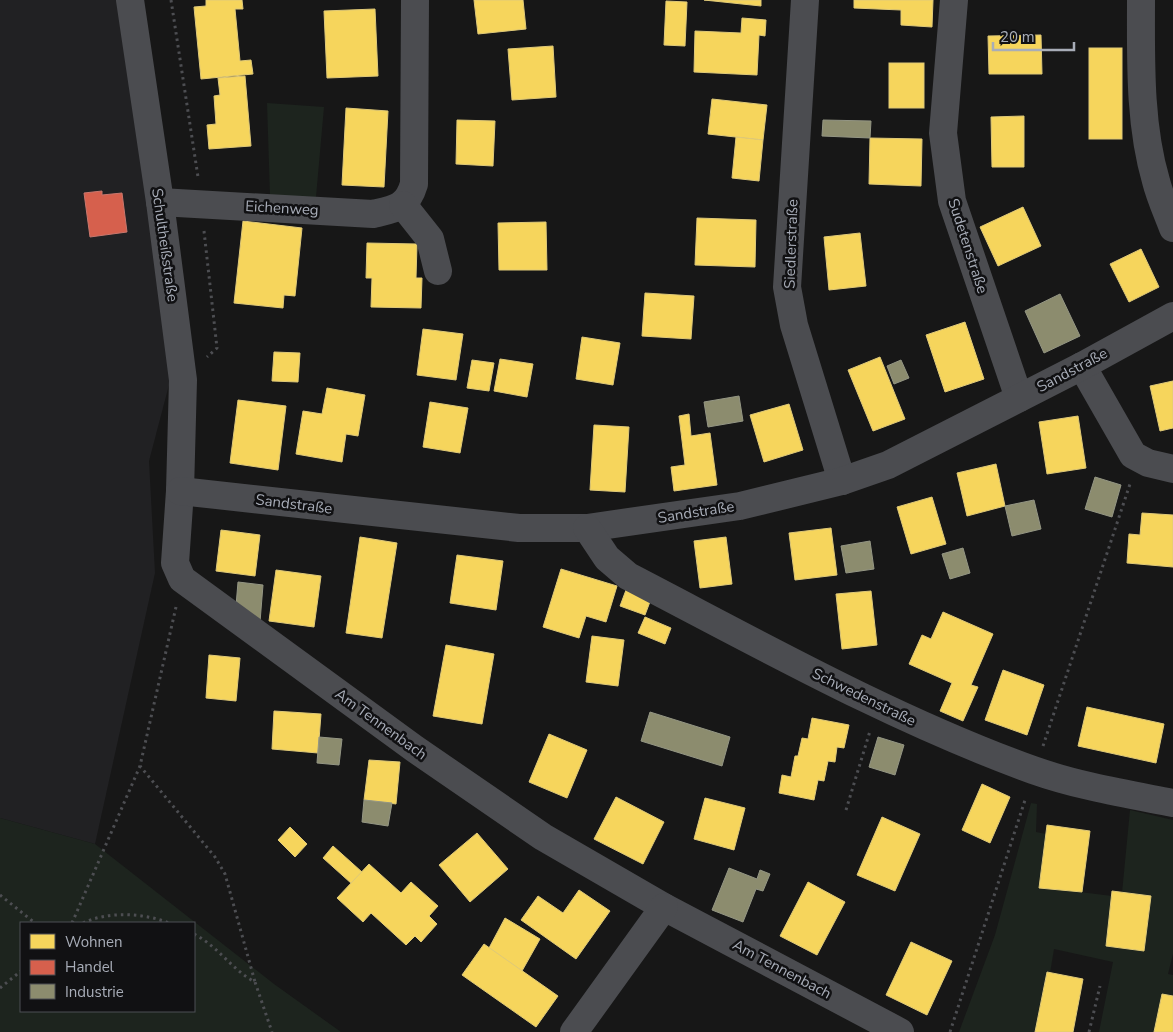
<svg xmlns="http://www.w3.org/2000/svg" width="1173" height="1032" viewBox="0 0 1173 1032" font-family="'Nunito Sans',sans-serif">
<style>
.built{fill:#212123}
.green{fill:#1d241e;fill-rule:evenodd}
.homes{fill:#f6d55c;stroke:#dfc978}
.shops{fill:#d6604d;stroke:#c8776d}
.industry{fill:#8c8c6e;stroke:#949684}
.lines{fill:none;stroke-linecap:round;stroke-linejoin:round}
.path{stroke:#4d4e52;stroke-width:3;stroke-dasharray:2.5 4;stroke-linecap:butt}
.minor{stroke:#4b4c50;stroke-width:28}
.labels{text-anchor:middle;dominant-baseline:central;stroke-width:5;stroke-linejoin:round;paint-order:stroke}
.street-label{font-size:15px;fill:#a8adb8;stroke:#111113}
</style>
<rect width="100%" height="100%" fill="#171717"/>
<!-- built -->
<path class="built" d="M0,0H125L170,381L149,461L155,573L95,844L0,818Z"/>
<!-- green -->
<g class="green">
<path d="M267,103L324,107L316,197L270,196Z"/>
<path d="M1031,803L1037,804L1036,832L1046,834L1040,887L1112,896L1106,946L1144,951L1151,897L1122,893L1130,810L1173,820V954L1168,974L1173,975V996L1154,1032H1099L1113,962L1054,949L1050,973L1047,972L1035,1032H959L995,935Z"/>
<path d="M0,818L95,844L274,984L341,1032H0ZM21,923H194V1011H21Z"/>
</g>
<!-- homes -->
<g class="homes">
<path d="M206,0H242L243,9H235L240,61L251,60L253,74L201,79L194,7L206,6Z"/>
<path d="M474,0H523L526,29L478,34Z"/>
<path d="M704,0H761V6Z"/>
<path d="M854,0H933L932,27L901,25V10L854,8Z"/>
<path d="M666,1L687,2L685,46L664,45Z"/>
<path d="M375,9L378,76L327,78L324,11Z"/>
<path d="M742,18L766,20L765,36L759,35L757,75L694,72L695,31L741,33Z"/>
<path d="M1041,35L1042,74H989L988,36Z"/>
<path d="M553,46L556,97L512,100L508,49Z"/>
<rect x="1089" y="48" width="33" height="91"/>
<rect x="889" y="63" width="35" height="45"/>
<path d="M245,76L251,146L209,149L207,125L216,124L214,96L220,95L218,78Z"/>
<path d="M712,99L767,105L763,140L708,134Z"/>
<path d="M346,108L388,111L384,187L342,185Z"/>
<path d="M1024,116V167H992L991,117Z"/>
<path d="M457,120L495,121L493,166L456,164Z"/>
<path d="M736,137L763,140L759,181L732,178Z"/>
<path d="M870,138L922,139L921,186L869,184Z"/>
<path d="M1023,207L1041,246L998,266L980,227Z"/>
<path d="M697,218L756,220L755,267L695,265Z"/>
<path d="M243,221L302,228L295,296L284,295L283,308L234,303Z"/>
<path d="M546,222L547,270H499L498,223Z"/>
<path d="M860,233L866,286L829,290L824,237Z"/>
<path d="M367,243L417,244L416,278H422L421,308L371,307L372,278H366Z"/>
<path d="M1141,249L1159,287L1129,302L1110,264Z"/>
<path d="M645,293L694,296L691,339L642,336Z"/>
<path d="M965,322L984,379L945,392L926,335Z"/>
<path d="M423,329L463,334L456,380L417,375Z"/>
<path d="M582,337L620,343L613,385L576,379Z"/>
<path d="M274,352L300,353L298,382L272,381Z"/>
<path d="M880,357L905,419L873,431L848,370Z"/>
<path d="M500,359L533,364L527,397L494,391Z"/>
<path d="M472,360L494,363L489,391L467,388Z"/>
<path d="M1173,381V428L1160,431L1150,386Z"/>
<path d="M327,388L365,395L358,436L346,434L342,462L296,454L303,411L322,414Z"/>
<path d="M238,400L286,406L278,470L230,463Z"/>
<path d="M430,402L468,408L460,453L423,447Z"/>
<path d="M789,404L803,450L764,462L750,415Z"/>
<path d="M689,414L691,436L710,433L717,485L674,491L671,467L685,465L679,416Z"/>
<path d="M1078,416L1086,468L1047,474L1039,422Z"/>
<path d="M594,425L629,427L625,492L590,490Z"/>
<path d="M996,464L1005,506L967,516L957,473Z"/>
<path d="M932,497L946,544L911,554L897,507Z"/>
<path d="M1142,513L1173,515V567L1127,563L1129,534L1140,535Z"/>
<path d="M831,528L837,575L795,580L789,533Z"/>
<path d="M221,530L260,535L255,576L216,571Z"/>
<path d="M360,537L397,543L382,638L346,633Z"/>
<path d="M726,537L732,584L700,588L694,541Z"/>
<path d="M457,555L503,561L496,610L450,603Z"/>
<path d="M561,569L617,586L606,622L586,616L579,638L543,627Z"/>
<path d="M276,570L321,576L314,627L269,621Z"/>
<path d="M626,590L651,599L645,615L620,606Z"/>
<path d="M871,591L877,645L842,649L836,594Z"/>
<path d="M943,612L993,634L971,685L978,687L963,721L940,711L952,683L909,664L922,635L931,639Z"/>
<path d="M645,617L671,628L665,644L638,633Z"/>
<path d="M592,636L624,640L618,686L586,682Z"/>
<path d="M446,645L494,654L482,724L433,716Z"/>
<path d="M209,655L240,658L236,701L206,698Z"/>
<path d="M1003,670L1044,685L1027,735L985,720Z"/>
<path d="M1087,707L1164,724L1156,763L1078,746Z"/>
<path d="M274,711L321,714L318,753L272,749Z"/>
<path d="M812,718L849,725L844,748L837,747L835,762L828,761L824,781L818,780L814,800L779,793L782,775L791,777L795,756H798L802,738L808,739Z"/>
<path d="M549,734L587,750L567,798L529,782Z"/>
<path d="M369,760L400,762L396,804L364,800Z"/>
<path d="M982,784L1010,797L990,843L962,830Z"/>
<path d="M616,797L664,822L643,864L594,839Z"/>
<path d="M705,798L745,808L734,850L694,839Z"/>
<path d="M882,817L920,834L895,891L857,875Z"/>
<path d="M1047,825L1090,831L1082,892L1039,888Z"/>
<path d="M290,827L307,844L295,857L278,840Z"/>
<path d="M477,833L508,869L470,902L439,865Z"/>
<path d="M333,846L362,872L352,884L323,858Z"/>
<path d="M369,864L401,893L411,882L438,906L429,916L437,924L421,942L415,936L406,945L371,913L363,922L337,898Z"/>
<path d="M808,882L845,902L817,955L780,936Z"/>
<path d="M579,890L610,911L576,959L521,920L538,896L563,913Z"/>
<path d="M1112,891L1151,896L1144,951L1106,946Z"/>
<path d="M505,918L540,939L522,971L489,948Z"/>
<path d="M911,942L952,961L927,1015L886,995Z"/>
<path d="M484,944L558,996L536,1027L462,975Z"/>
<path d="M1047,972L1083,979L1073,1032H1035Z"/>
<path d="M1162,994L1173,996V1032H1154Z"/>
</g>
<!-- shops -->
<path class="shops" d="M102,191V195L122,193L127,232L90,237L84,193Z"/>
<!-- industry -->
<g class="industry">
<path d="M823,120L871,121L870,138L822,136Z"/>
<path d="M1060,294L1080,336L1044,353L1025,311Z"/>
<path d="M901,360L909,378L894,384L887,366Z"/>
<path d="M739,396L743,421L708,427L704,402Z"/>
<path d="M1095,477L1121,485L1112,517L1085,509Z"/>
<path d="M1034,500L1041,529L1012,536L1005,506Z"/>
<path d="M870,541L874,569L846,573L841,546Z"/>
<path d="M963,548L970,573L950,579L942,554Z"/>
<path d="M238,582L263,585L260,622L236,606Z"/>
<path d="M650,712L730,737L722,766L641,741Z"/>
<path d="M319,737L342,739L339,765L317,763Z"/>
<path d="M878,737L904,745L895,775L869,767Z"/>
<path d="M364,800L392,803L388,826L362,822Z"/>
<path d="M729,868L757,879L760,870L770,874L763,891L756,889L743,922L712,910Z"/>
</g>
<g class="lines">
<!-- path -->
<g class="path">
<path d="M171,0L198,177"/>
<path d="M204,231L217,348L207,357"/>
<path d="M176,607L140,766L215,857L225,874L255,982"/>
<path d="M1043,746L1130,484"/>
<path d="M846,810L870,731"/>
<path d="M0,895L35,923"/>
<path d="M72,923L140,766"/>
<path d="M83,923C108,911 144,913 169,923"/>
<path d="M194,934C219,947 232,970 255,982L272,1032"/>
<path d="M0,988L21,971"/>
<path d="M950,1032L1026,797"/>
<path d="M1089,1032L1100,986"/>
</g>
<!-- minor -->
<g class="minor">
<path d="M130,0L160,202L183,380L180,491L175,563L182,579L415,749L543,837L664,907L900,1032"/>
<path d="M805,0L787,287L794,325L842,481"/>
<path d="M954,0L943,133L952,201L1019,398"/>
<path d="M1141,0C1141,59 1139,123 1156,181C1160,197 1167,212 1173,228"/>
<path d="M160,202L373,214C395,209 407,208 414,184L415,0"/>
<path d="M403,205L430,239L438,271"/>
<path d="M1082,366L1133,455L1148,463L1173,469"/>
<path d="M180,491L519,528H587L740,506L842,481L888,465L1082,366L1173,316"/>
<path d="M587,528L607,558L628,576C761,645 892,719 1033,770C1078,786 1127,794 1173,803"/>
<path d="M574,1032L664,907"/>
</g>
</g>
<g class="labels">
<!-- street labels -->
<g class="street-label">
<text transform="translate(282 208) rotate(3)">Eichenweg</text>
<text transform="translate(791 244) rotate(-88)">Siedlerstraße</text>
<text transform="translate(165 245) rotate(82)">Schultheißstraße</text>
<text transform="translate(968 246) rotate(72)">Sudetenstraße</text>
<text transform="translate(1072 370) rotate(-28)">Sandstraße</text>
<text transform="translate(294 504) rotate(7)">Sandstraße</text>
<text transform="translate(696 512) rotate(-9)">Sandstraße</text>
<text transform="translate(864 697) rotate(26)">Schwedenstraße</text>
<text transform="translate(381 724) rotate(36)">Am Tennenbach</text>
<text transform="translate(782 969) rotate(28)">Am Tennenbach</text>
</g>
</g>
<!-- legend -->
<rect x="20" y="922" width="175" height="90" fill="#111113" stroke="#4d4f55"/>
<rect x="30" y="934" width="25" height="15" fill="#f6d55c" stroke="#4d4f55"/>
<text x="65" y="947" font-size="15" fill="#a8adb8">Wohnen</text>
<rect x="30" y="960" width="25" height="15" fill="#d6604d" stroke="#4d4f55"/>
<text x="65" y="972" font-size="15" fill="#a8adb8">Handel</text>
<rect x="30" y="984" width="25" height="15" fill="#8c8c6e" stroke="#4d4f55"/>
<text x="65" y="997" font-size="15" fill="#a8adb8">Industrie</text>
<!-- scale -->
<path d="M993 42v8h81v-8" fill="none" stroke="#a8adb8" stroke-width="2.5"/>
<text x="1000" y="42" font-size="15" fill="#a8adb8" stroke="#111113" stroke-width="4" paint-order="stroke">20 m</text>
</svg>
